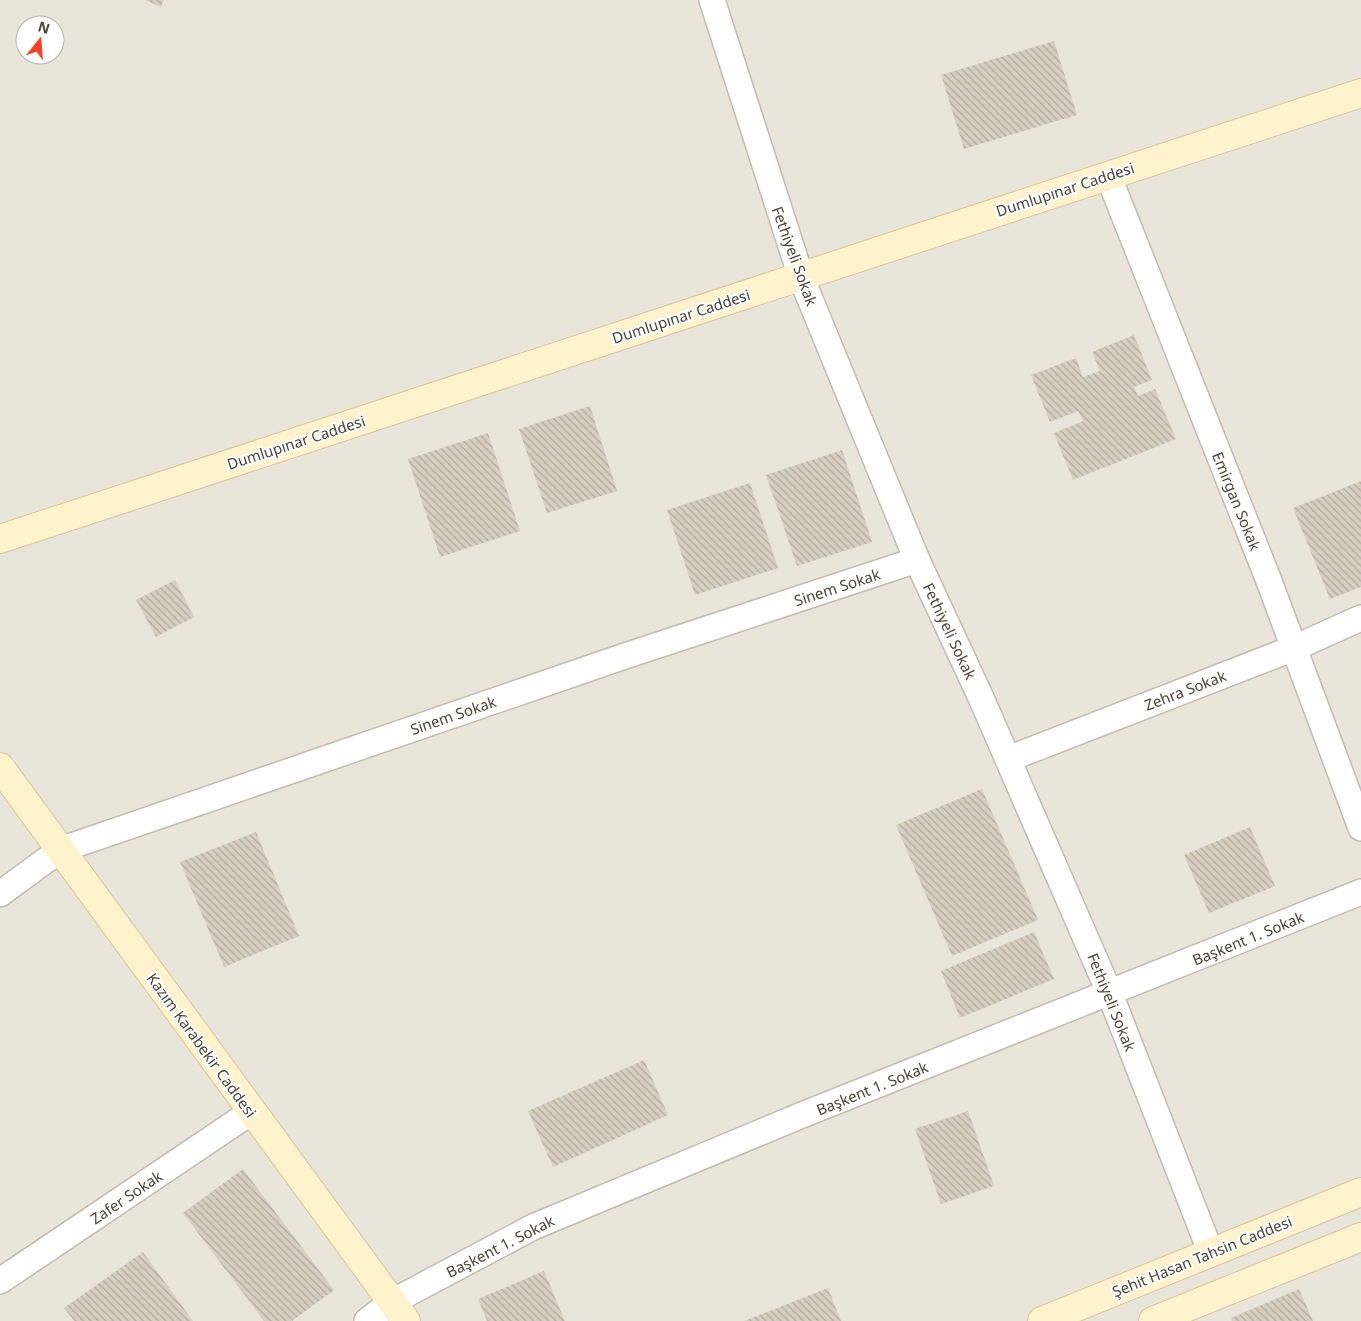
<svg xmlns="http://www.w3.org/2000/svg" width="1361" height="1321" viewBox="0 0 1361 1321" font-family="'Noto Sans',sans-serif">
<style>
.residential{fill:#eae5da;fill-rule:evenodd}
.building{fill:url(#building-back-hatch)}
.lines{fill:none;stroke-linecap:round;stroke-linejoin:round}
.street-casing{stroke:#c2bbae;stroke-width:28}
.secondary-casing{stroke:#d6c79b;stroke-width:30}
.street{stroke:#fff;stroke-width:25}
.secondary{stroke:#fff3cd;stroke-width:28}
.labels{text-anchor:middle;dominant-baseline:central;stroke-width:4;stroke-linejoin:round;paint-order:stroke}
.street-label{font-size:15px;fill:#4b4439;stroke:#fff}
</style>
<defs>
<pattern id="building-back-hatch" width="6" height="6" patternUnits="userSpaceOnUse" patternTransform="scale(1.25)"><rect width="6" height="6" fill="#d8cfc1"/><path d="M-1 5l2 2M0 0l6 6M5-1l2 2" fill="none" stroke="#b1aa9e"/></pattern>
</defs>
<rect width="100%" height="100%" fill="#f6f3ec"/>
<!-- residential -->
<path class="residential" d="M0,0H1361V1321H0ZM25,25H55V55H25Z"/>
<!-- building -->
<g class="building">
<path d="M145,0H164L161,7Z"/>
<path d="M1054,41L1077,115L964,149L941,75Z"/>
<path d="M1134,335L1152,380L1134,387L1138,396L1155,389L1176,439L1073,480L1054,433L1083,421L1078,411L1050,422L1031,375L1076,358L1083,377L1100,371L1092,352Z"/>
<path d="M590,406L617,491L547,513L519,429Z"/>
<path d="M488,433L520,531L440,557L408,459Z"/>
<path d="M842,450L872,542L797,566L766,475Z"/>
<path d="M1361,481V587L1330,599L1293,508Z"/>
<path d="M750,483L778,568L695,595L667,510Z"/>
<path d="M175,580L194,617L156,637L136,600Z"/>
<path d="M982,789L1038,920L952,956L896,825Z"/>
<path d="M1250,827L1275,886L1209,913L1184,855Z"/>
<path d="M256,832L299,936L224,967L180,862Z"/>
<path d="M1034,932L1054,979L960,1018L941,971Z"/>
<path d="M644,1060L668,1115L553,1167L528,1111Z"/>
<path d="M968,1111L994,1186L941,1204L915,1129Z"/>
<path d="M243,1169L334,1290L292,1321H264L183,1213Z"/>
<path d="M143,1252L193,1321H74L64,1308Z"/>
<path d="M544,1271L565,1321H487L478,1299Z"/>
<path d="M828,1288L841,1321H744Z"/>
<path d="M1299,1289L1313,1321H1232L1231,1318Z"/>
</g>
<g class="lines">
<!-- street casing -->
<g class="street-casing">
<g id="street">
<path d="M712,0L801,277L917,560L982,700L1110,994L1211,1253"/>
<path d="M1108,175L1269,581L1361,828"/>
<path d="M1008,759L1294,648L1361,618"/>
<path d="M0,894L60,850L625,656L917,560"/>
<path d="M0,1281L251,1112"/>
<path d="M367,1321L392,1302L533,1227L802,1115L1361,892"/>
</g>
</g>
<!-- secondary casing -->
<g class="secondary-casing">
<g id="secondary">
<path d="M0,539L1361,93"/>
<path d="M0,767L406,1321"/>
<path d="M1042,1321L1361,1192"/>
<path d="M1153,1321L1361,1237"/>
</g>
</g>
<!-- street -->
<use href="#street" class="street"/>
<!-- secondary -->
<use href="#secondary" class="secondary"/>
</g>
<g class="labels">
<!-- street labels -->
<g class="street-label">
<text transform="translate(1065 189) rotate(-18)">Dumlupınar Caddesi</text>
<text transform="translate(795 256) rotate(70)">Fethiyeli Sokak</text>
<text transform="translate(681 316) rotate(-18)">Dumlupınar Caddesi</text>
<text transform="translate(296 442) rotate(-18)">Dumlupınar Caddesi</text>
<text transform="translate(1237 501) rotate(68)">Emirgan Sokak</text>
<text transform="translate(837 587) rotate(-18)">Sinem Sokak</text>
<text transform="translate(950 631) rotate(65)">Fethiyeli Sokak</text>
<text transform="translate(1185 690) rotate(-21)">Zehra Sokak</text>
<text transform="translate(453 715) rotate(-19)">Sinem Sokak</text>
<text transform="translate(1248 938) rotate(-22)">Başkent 1. Sokak</text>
<text transform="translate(1112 1002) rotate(68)">Fethiyeli Sokak</text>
<text transform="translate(202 1045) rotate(54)">Kazım Karabekir Caddesi</text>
<text transform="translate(872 1088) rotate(-22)">Başkent 1. Sokak</text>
<text transform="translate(126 1197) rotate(-34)">Zafer Sokak</text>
<text transform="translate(500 1246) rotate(-27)">Başkent 1. Sokak</text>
<text transform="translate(1202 1256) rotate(-22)">Şehit Hasan Tahsin Caddesi</text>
</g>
</g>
<!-- north arrow -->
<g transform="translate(40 40) rotate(17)"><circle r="24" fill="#ffffff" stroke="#b7b4b0"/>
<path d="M0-4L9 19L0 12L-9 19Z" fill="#fc3f1d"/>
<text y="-8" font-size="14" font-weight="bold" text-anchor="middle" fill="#4b4439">N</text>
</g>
</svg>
